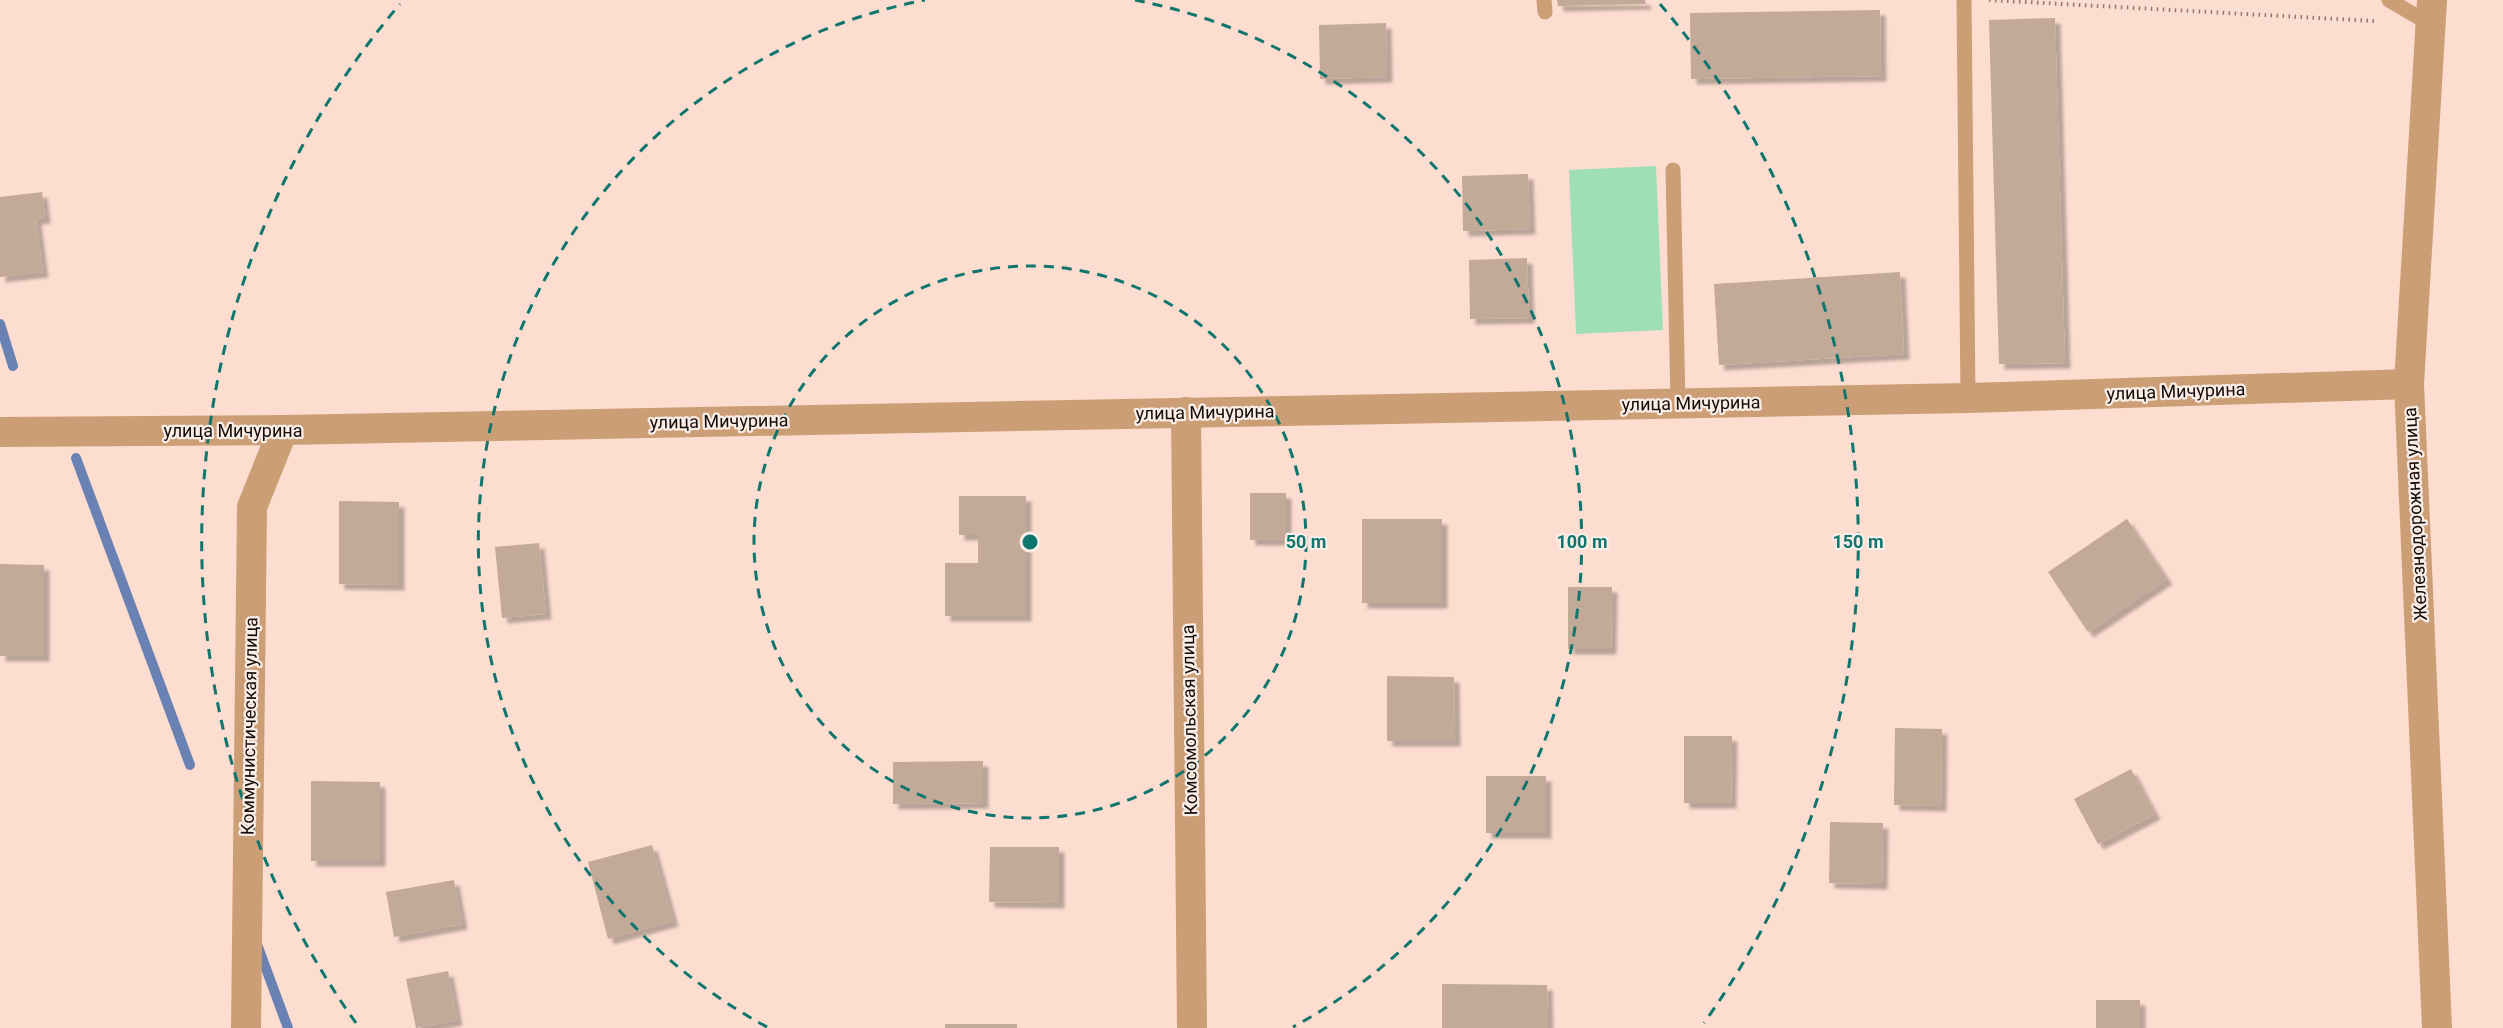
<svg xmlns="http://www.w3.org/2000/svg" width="2503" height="1028" viewBox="0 0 2503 1028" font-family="Roboto,sans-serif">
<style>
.green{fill:#9edfb6}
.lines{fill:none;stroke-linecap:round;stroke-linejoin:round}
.stream{stroke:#6a82b3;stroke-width:10}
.building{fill:#c3a998;filter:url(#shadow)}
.path{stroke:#8e7970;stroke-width:4;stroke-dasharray:1.5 4.5;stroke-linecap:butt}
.service{stroke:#cc9e76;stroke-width:15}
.minor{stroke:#cc9e76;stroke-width:30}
.ring{fill:none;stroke:#0f766e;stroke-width:3;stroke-dasharray:10 8}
.labels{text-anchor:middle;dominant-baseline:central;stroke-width:4.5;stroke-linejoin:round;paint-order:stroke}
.street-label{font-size:18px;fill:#150b07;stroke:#fbeee9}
.centre{fill:#0f766e;stroke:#fbeee9;stroke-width:3}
.ring-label{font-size:18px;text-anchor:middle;font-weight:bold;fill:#0f766e;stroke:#fbeee9;stroke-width:4.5;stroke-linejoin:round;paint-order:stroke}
</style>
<defs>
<filter id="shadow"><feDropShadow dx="5.5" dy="5.5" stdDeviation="1.5" flood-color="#0004"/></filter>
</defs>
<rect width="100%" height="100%" fill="#fcddcf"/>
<!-- green -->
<path class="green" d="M1656,166L1663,330L1576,334L1569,170Z"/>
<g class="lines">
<!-- stream -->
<g class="stream">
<path d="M0,324L13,366"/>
<path d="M76,458L190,765"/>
<path d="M258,947L288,1028"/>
</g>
</g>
<!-- building -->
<g class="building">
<path d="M1557,0H1645L1646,4L1558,6Z"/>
<path d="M1880,10L1881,76L1691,79L1690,13Z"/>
<path d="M2055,18L2065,363L1999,364L1989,20Z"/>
<path d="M1386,23L1387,77L1320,79L1319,25Z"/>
<path d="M1528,174L1530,229L1463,231L1462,176Z"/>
<path d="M42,192L45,218L36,219L43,272L0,277V197Z"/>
<path d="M1527,258L1529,318L1470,319L1469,260Z"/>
<path d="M1900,272L1904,354L1719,365L1714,284Z"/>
<rect x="1250" y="493" width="36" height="47"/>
<path d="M959,496H1026V616H945V563H978V535H959Z"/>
<path d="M339,501L399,502V585L339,584Z"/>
<rect x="1362" y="519" width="80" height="84"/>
<path d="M2127,519L2167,579L2088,632L2048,572Z"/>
<path d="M539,543L546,614L502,618L495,547Z"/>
<path d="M0,564L44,565V656H0Z"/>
<path d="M1568,587H1612L1611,649H1568Z"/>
<path d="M1387,676L1454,677L1455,741H1387Z"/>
<path d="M1895,728L1942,729L1941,806L1894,805Z"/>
<path d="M1684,736H1732L1731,803H1684Z"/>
<path d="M983,761V803L893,804V762Z"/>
<path d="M2131,769L2155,814L2098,844L2074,799Z"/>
<rect x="1486" y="776" width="60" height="57"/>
<path d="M311,781L380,782V861H311Z"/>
<path d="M1830,822L1883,823L1882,884L1829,883Z"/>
<path d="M652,845L673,921L608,939L588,862Z"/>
<path d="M990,847H1059V903L989,902Z"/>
<path d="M454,880L462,924L394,937L386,892Z"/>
<path d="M448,971L457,1020L416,1028L406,979Z"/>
<path d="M1442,984L1547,985L1548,1028H1442Z"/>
<rect x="2096" y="1000" width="44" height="28"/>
<rect x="945" y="1024" width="72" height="4"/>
</g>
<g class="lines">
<!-- path -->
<path class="path" d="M1989,0L2374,21"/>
<!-- service -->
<g class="service">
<path d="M1544,0L1545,12"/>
<path d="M1964,0L1968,398"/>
<path d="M2389,0L2430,24"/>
<path d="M1673,170L1678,403"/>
</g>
<!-- minor -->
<g class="minor">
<path d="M2432,0L2409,384L2437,1028"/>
<path d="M1186,412L1192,1028"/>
<path d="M0,432L283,430L1968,398L2409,384"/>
<path d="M246,1028L252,507L283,430"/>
</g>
</g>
<!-- distance rings -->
<g class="ring">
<circle cx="1030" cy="542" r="276"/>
<path d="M767 1027A552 552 0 0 1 925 0M1135 0A552 552 0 0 1 1293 1027"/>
<path d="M356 1023A828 828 0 0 1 400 4M1660 4A828 828 0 0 1 1704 1023"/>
</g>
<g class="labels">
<!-- street labels -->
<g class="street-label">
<text transform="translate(2176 391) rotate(-2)">улица Мичурина</text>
<text transform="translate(1691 403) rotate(-1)">улица Мичурина</text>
<text transform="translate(1205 412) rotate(-1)">улица Мичурина</text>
<text transform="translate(719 421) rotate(-1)">улица Мичурина</text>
<text x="233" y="430">улица Мичурина</text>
<text transform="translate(2415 514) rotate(-93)">Железнодорожная улица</text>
<text transform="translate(1189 720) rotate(-91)">Комсомольская улица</text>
<text transform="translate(249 726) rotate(-89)">Коммунистическая улица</text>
</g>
</g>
<circle cx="1030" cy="542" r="9" class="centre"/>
<g class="ring-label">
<text x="1306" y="548">50 m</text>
<text x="1582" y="548">100 m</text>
<text x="1858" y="548">150 m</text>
</g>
</svg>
